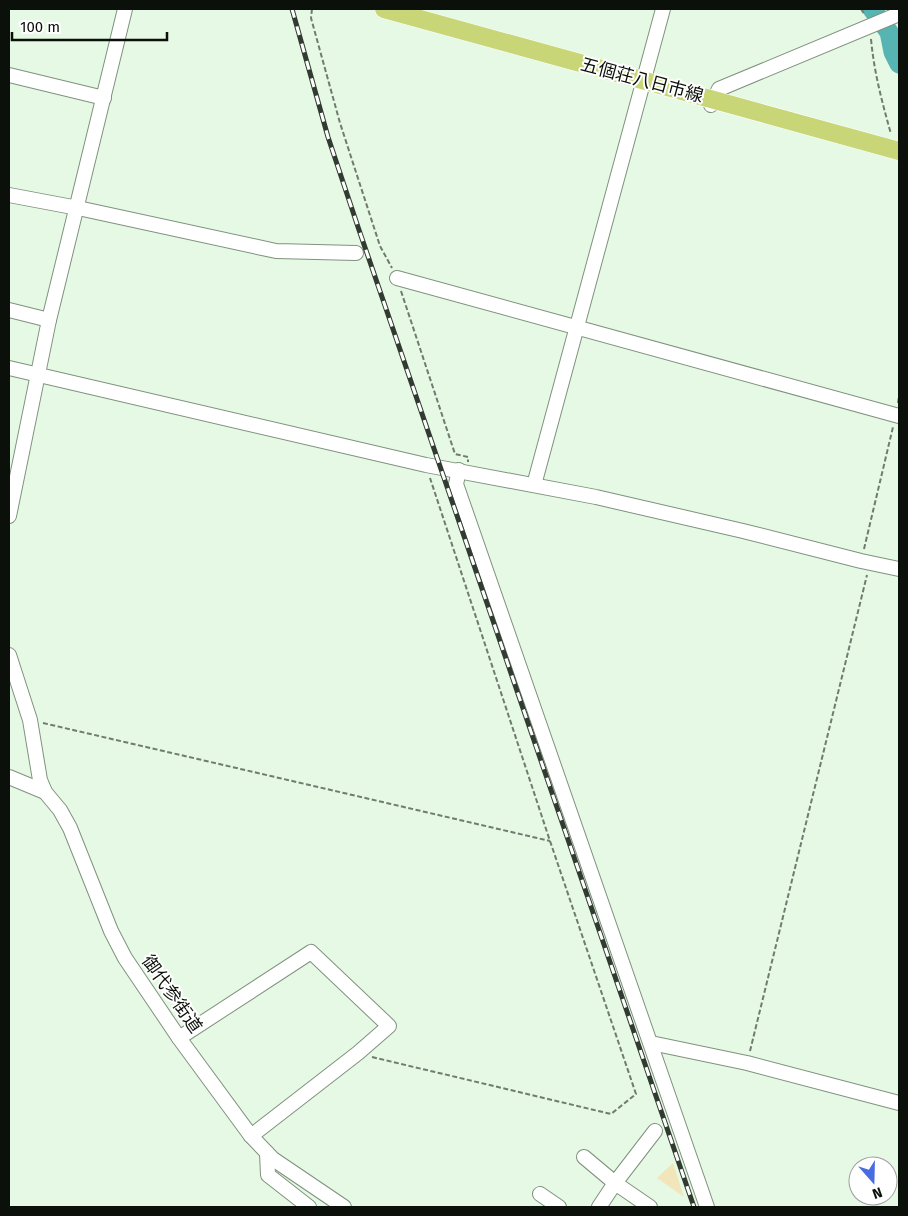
<svg xmlns="http://www.w3.org/2000/svg" width="908" height="1216" viewBox="0 0 908 1216" font-family="'Fira Sans','Noto Sans JP',sans-serif">
<style>
.green{fill:#f2e5b9}
.lines{fill:none;stroke-linecap:round;stroke-linejoin:round}
.stream{stroke:#56b5b2;stroke-width:3}
.river{stroke:#56b5b2;stroke-width:19}
.minor-casing{stroke:#80927f;stroke-width:16}
.major-casing{stroke:#fff;stroke-width:19}
.path{stroke:#707c6f;stroke-width:2;stroke-dasharray:5 2.5;stroke-linecap:butt}
.minor{stroke:#fff;stroke-width:14}
.major{stroke:#c8d677;stroke-width:18}
.rail-casing{stroke:#323b31;stroke-width:5}
.rail{stroke:#fff;stroke-width:3;stroke-dasharray:9;stroke-linecap:butt}
.labels{text-anchor:middle;dominant-baseline:central;stroke-width:4;stroke-linejoin:round;paint-order:stroke}
.street-label{font-size:18px;fill:#0b110a;stroke:#fff}
</style>
<rect width="100%" height="100%" fill="#e5f9e4"/>
<!-- green -->
<path class="green" d="M673,1163L684,1197L657,1178Z"/>
<g class="lines">
<!-- stream -->
<path class="stream" d="M888,22L889,32"/>
<!-- river -->
<path class="river" d="M872,9L889,32L893,52L899,64"/>
<!-- minor casing -->
<g class="minor-casing">
<g id="minor">
<path d="M9,75L104,98"/>
<path d="M711,105L719,89L899,14"/>
<path d="M9,195L78,208L276,251L356,253"/>
<path d="M397,278L899,416"/>
<path d="M9,310L49,320"/>
<path d="M9,368L426,465L596,497L743,531L861,561L899,569"/>
<path d="M459,470L456,484L707,1207"/>
<path d="M534,485L663,9"/>
<path d="M9,516L49,320L125,9"/>
<path d="M9,655L30,720L40,780L45,792"/>
<path d="M9,777L45,792L60,810L70,828L111,931L125,958L179,1038L251,1136L273,1159L344,1207"/>
<path d="M179,1038L311,952L389,1026L358,1053L251,1136"/>
<path d="M651,1043L747,1063L899,1103"/>
<path d="M267,1153L268,1175L309,1207"/>
<path d="M584,1157L615,1183L650,1207"/>
<path d="M540,1194L559,1207"/>
<path d="M599,1207L615,1183L655,1131"/>
</g>
</g>
<!-- major casing -->
<g class="major-casing">
<path id="major" d="M384,9L899,151"/>
</g>
<!-- path -->
<g class="path">
<path d="M312,9L311,18L340,123L380,246L392,268"/>
<path d="M861,9L865,15"/>
<path d="M871,39C874,72 882,102 891,134"/>
<path d="M401,291L455,454L468,457V462"/>
<path d="M898,403L899,396"/>
<path d="M864,549L893,427"/>
<path d="M43,723L550,841"/>
<path d="M750,1051L867,575"/>
<path d="M372,1057L611,1114L636,1094L550,841L430,478"/>
</g>
<!-- minor -->
<use href="#minor" class="minor"/>
<!-- major -->
<use href="#major" class="major"/>
<!-- rail casing -->
<g class="rail-casing">
<path id="rail" d="M292,9L328,137L358,227L694,1207"/>
</g>
<!-- rail -->
<use href="#rail" class="rail"/>
</g>
<g class="labels">
<!-- street labels -->
<g class="street-label">
<text transform="translate(642 80) rotate(15)">五個荘八日市線</text>
<text transform="translate(172 994) rotate(55)">御代参街道</text>
</g>
</g>
<!-- border -->
<rect width="908" height="1216" fill="none" stroke="#0b110a" stroke-width="20"/>
<!-- north arrow -->
<g transform="translate(873 1181) rotate(160)"><circle r="24" fill="#ffffff" stroke="#9da09d"/>
<path d="M0-4L9 19L0 12L-9 19Z" fill="#486de0"/>
<text y="-8" font-size="14" font-weight="bold" text-anchor="middle" fill="#0b110a">N</text>
</g>
<!-- scale -->
<path d="M12 32v8h155v-8" fill="none" stroke="#0b110a" stroke-width="2.5"/>
<text x="20" y="32" font-size="15" fill="#0b110a" stroke="#ffffff" stroke-width="4" paint-order="stroke">100 m</text>
</svg>
